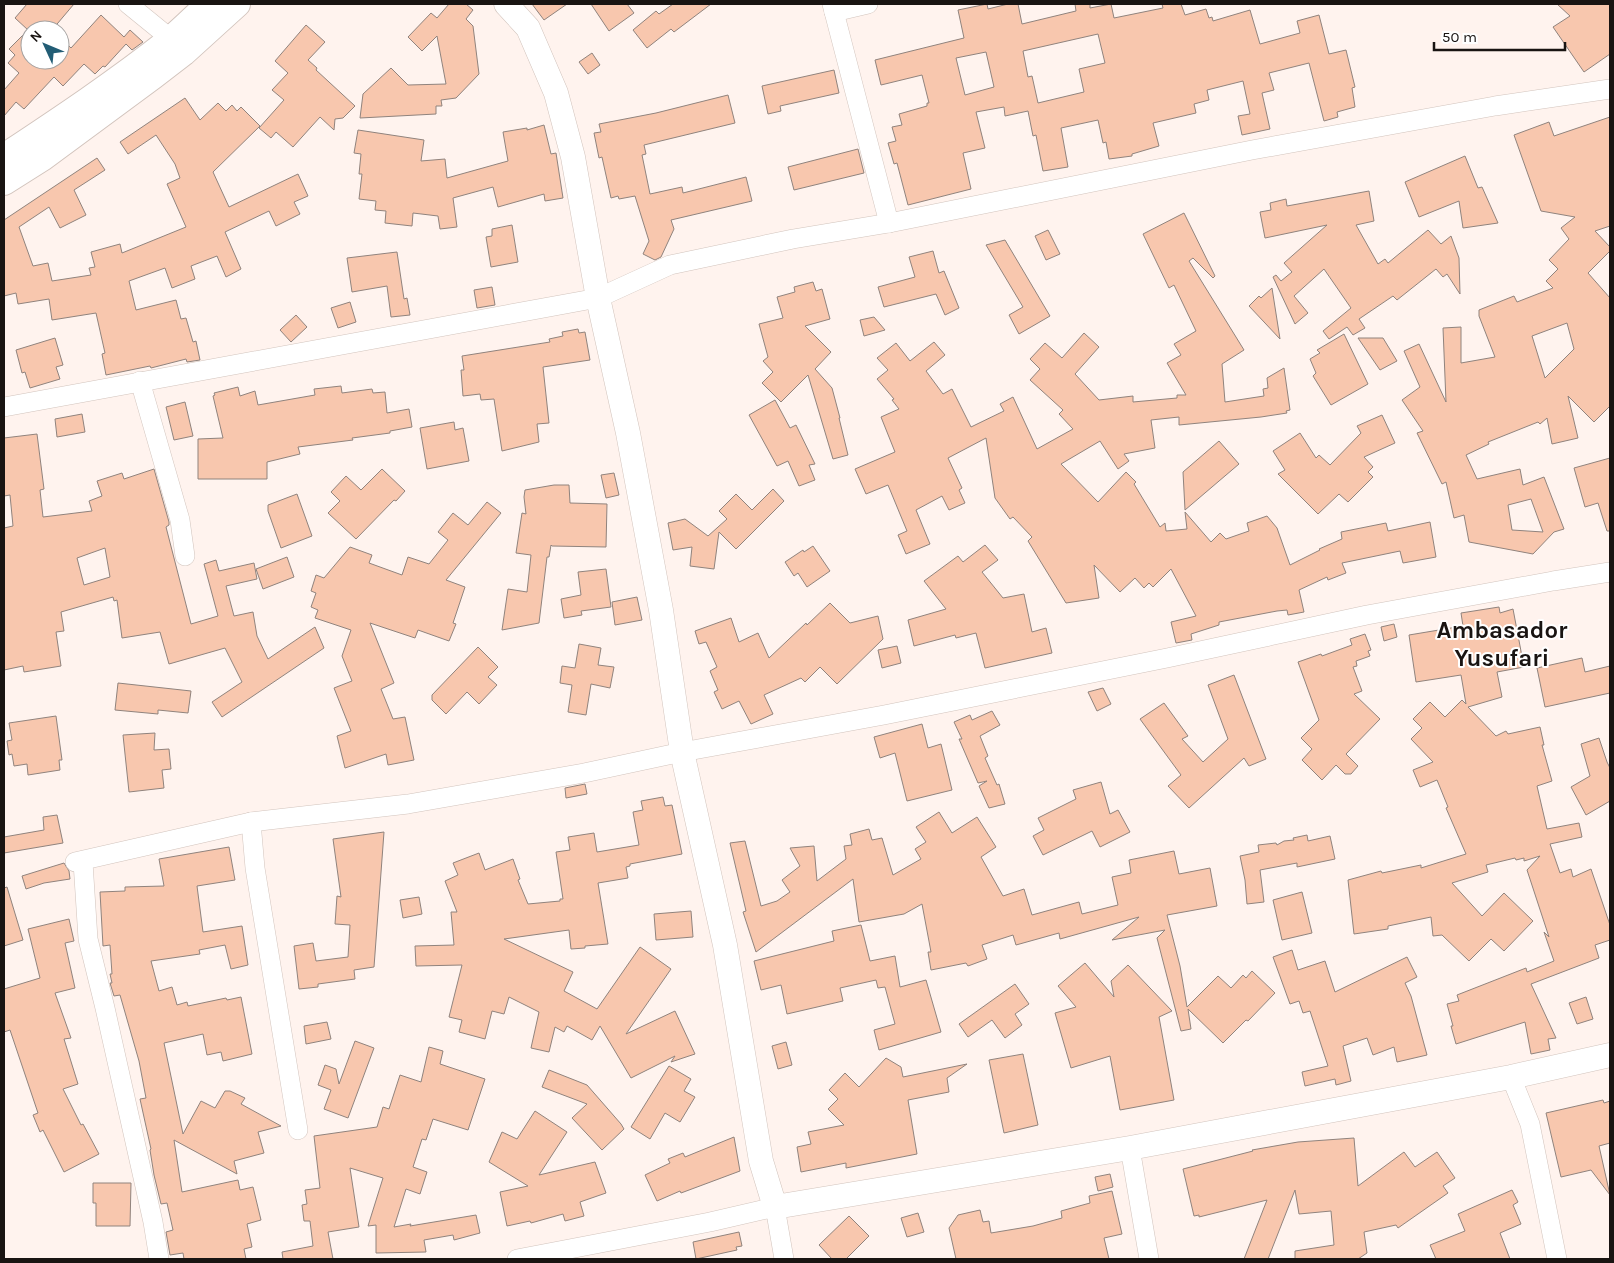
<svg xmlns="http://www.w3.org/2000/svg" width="1614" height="1263" viewBox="0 0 1614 1263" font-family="Karla,sans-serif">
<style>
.building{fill:#f8c7ae;stroke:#90837d;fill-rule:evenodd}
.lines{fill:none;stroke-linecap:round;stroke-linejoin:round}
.minor-casing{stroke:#d2c4bd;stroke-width:20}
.tertiary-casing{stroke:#d2c4bd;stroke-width:25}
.secondary-casing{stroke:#d2c4bd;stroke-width:28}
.minor{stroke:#fff;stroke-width:19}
.tertiary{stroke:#fff;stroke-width:24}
.secondary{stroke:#fff;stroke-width:26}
.labels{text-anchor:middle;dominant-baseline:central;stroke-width:4;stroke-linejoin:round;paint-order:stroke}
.district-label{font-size:24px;font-weight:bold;fill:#191412;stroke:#fff}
</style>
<rect width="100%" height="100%" fill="#fff3ee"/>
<!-- building -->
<g class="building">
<path d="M27,4H74L52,30H30V60H60V37L71,48L101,15L124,37L130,30L143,42L132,50L126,44L105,67L103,66L95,74L84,64L63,86L54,77L24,109L16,102L4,116V90L19,73L8,63L15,55L9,49L28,30L15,18Z"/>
<path d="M449,4H466L473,10L466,19L473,26L479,74L456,98L441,100L442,106H436V114L360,118L363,94L391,68L408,85L446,84L437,36L422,51L408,37L431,13L437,18Z"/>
<path d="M532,4H567L544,20Z"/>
<path d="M591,4H627L634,13L609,31Z"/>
<path d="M673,4H711L674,32L671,29L647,48L633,30L656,11L659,14Z"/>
<path d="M987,4L988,9L1008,4H1018L1022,24L1076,11L1075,4H1090V8L1111,4L1114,18L1163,8L1162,4H1181L1185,15L1206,9L1209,18L1212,17L1213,21L1250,10L1260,44L1300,33L1297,21L1319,15L1329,54L1346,50L1355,87L1352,88L1355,107L1337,112L1338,117L1324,121L1309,63L1269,73L1274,90L1262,93L1270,129L1242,135L1238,116L1250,114L1243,81L1207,90L1209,100L1194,104L1196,113L1153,123L1159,146L1132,154V156L1109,159L1106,142L1103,143L1098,120L1061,128L1068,167L1043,171L1036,135L1033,136L1028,111L1005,116L1004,107L976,112L985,148L963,153L971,189L908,205L897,163L894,164L888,143L896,141L892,127L902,125L899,114L927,106V103H929L922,75L881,85L875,60L964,38L958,10ZM1098,34L1105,63L1079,69L1084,92L1038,103L1032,76L1028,77L1023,51ZM986,52L994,87L965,95L956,58Z"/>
<path d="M1557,4H1610V54L1584,72L1553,27L1570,16Z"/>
<path d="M306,25L325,42L308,60L317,68L316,70L355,106L343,118L335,119L334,130L320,117L293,147L276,132L271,138L259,128L284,100L272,90L288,73L275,61Z"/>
<path d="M592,53L600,65L588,74L579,62Z"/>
<path d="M834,70L839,93L780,106L781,111L768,114L762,86Z"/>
<path d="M728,95L735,123L644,145L646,154L642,155L650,194L682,187L683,193L746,177L752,201L671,220L674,229L661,257L655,260L643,254L649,241L635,196L619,199L618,196L611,198L602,157L599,158L594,133L601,132L599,124L656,113Z"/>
<path d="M185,98L200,120L218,103L226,111L232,105L237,111L241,107L260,126L213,172L229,207L298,174L308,196L294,202L300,214L276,226L269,211L225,232L241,269L226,277L217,256L191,266L195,279L172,288L165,268L129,281L136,310L176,300L181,319L186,318L193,342L196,341L200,360L187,362L186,359L151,368L150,366L106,375L102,354L105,353L96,313L52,320L49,299L18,304L16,293L4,296V220L97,158L105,170L74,190L86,215L60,228L49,207L19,227L33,266L48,263L52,281L91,275L89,268L95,267L91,252L120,244L122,253L186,227L167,184L180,178L175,164L156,135L128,154L120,142Z"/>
<path d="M1610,117V226L1595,231L1610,247V251L1588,273L1610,298V406L1594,422L1568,396L1578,438L1552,444L1547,418L1540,424L1538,422L1488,442L1489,444L1466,455L1477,479L1520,469L1523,485L1544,477L1564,529L1554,532L1533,554L1469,542L1464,515L1454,518L1446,482L1442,484L1417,433L1423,431L1402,400L1420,387L1404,351L1419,344L1446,402L1443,328L1461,327V363L1495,357L1479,316V310L1514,296L1517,302L1553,288L1546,281L1558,269L1549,260L1569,239L1561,228L1575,217L1541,211L1514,135L1549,122L1554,136ZM1567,323L1574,349L1545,378L1532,336ZM1531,499L1543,532L1512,530L1508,505Z"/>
<path d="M544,125L551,154L556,153L563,198L545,201L544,194L498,207L493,187L453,198L457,227L440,229L438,216L413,213L412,226L385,223L386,211L375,210L376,201L359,199L362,174H359L361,154L354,153L358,130L424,140L421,161L445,159L447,178L508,161L503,132L527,128V130Z"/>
<path d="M858,149L864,173L794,190L788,167Z"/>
<path d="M1465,156L1478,188L1482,187L1498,223L1463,228L1459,201L1419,217L1405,182Z"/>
<path d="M1369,191L1374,221L1356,225L1378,264L1385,259L1388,263L1428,230L1441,244L1451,236L1459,258L1460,294L1447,274L1443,277L1436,269L1397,300L1393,296L1359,319L1365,328L1353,335L1347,327L1329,339L1323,331L1351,308L1324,269L1294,296L1308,313L1295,324L1273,277L1276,275L1281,281L1292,272L1284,263L1327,225L1265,238L1260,212L1271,210L1270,203L1286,199L1287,206Z"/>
<path d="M1184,213L1215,276L1213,278L1193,258L1189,261L1244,350L1222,364L1225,402L1264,396L1263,389L1268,388L1267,378L1284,368L1290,410L1286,411L1287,413L1261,417L1179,425V417L1151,420L1155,448L1124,454L1129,461L1118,469L1100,441L1061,464L1098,502L1126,472L1136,482L1134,484L1160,527L1165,523L1166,531L1187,529L1185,512L1211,542L1220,533L1226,539L1249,531L1247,523L1267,516L1277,528L1290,565L1320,550L1319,549L1342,539L1341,532L1386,523L1388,531L1430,522L1436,557L1403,563L1400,551L1342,563L1346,573L1328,580L1327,577L1299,590L1304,612L1288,615L1287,610L1277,611L1219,622V625L1191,634L1192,640L1176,643L1171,622L1196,616L1171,569L1153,587L1149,583L1144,588L1135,578L1120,592L1094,565L1099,598L1066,603L1028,541L1032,537L1013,517L1010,519L995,498L986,438L948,458L962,488L959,490L965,503L949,510L942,496L916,510L930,544L906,554L898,535L907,531L888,485L866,494L855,469L895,452L881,417L899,409L892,400L894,399L877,379L888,370L877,358L896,343L910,361L934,342L945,355L926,371L943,394L952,389L971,427L1004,411L1000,404L1013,397L1037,449L1073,429L1059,414L1063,410L1030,380L1040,369L1030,359L1045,343L1062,358L1084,333L1099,347L1075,374L1099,400L1133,396V402L1177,398V395H1186L1167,363L1181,355L1174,344L1196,331L1174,285L1169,288L1143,234Z"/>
<path d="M512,225L518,262L491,267L486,237L492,236V229Z"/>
<path d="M1048,230L1060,254L1046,260L1035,236Z"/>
<path d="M1005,240L1050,316L1019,334L1009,315L1023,307L986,245Z"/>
<path d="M933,251L939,273L944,271L959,308L945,315L936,294L884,307L878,287L915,277L909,257Z"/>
<path d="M397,252L404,299L407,298L410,315L391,317L387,286L352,292L347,258Z"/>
<path d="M813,282L816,291L822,289L830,319L805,326L831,352L815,369L832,388L840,418H839L848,455L833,459L808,375L781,402L762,383L773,372L763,361L768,357L759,324L783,318L777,297L795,292L794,287Z"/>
<path d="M492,287L495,305L477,308L474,290Z"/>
<path d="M1272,288L1280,339L1249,306L1259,296L1261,298Z"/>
<path d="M350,302L356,322L338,328L331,308Z"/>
<path d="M296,315L307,327L291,342L280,330Z"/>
<path d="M874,317L885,330L864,336L860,320Z"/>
<path d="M578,329L579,333L585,332L590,360L543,367L549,423L537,424L539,442L502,451L494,399L481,400L480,394L463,396L461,370H464L462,356L550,342L549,339L563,336L562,332Z"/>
<path d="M1344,334L1368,384L1331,405L1313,376L1316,373L1310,359L1320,353L1317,350Z"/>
<path d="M55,338L63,365L56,367L60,379L30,388L25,372L22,373L16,350Z"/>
<path d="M1358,338H1383L1397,361L1380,370Z"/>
<path d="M341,386L342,393L372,389L373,393L385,392L387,413L409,409L412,427L390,431V433L352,438L353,440L298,447L300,454L267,462V479H198V439L223,438L213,396L215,395L214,393L238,387L240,396L255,391L258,405L315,395L314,389Z"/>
<path d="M775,400L790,428L796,425L815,464L809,465L815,480L799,486L788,461L777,466L749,415Z"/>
<path d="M185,402L193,436L174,440L166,407Z"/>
<path d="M82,414L85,432L57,437L55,419Z"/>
<path d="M1382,415L1395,443L1364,457L1373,467L1368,472L1373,477L1348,502L1339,494L1318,514L1278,474L1285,470L1273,451L1300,433L1316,458L1319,455L1330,465L1361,433L1357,426Z"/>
<path d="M454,422L455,430L463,428L469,461L427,469L420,428Z"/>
<path d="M37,434L44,489L40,490L43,517L92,511L89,501L102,496L97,481L122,473L124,479L154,469L169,522V525L166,527L191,624L218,616L204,564L216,560L219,571L254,563L257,579L226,586L234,616L253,612L257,636L268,659L315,627L324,648L222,717L212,702L242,682L225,648L169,664L160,632L122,638L117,600L114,601L113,597L61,612L64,631L56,632L61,666L24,672L23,666L4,670V528L13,526L10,495L4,496V438ZM105,548L110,577L84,585L77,558Z"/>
<path d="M1219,441L1239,464L1185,510L1183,472Z"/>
<path d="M1610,458V531H1607L1598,503L1585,507L1574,468Z"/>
<path d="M382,469L405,491L396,501L394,500L356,539L328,513L340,501L331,492L346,476L361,490Z"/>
<path d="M614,473L619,495L606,498L601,475Z"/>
<path d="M554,485H569L570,503L607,504L606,547L552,546L551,545L549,557H547L539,623L502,630L508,589L527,592L531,555L516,553L522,513L526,514L524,497L525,490Z"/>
<path d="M773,489L784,501L736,549L719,532L714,569L690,566L692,547L673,550L668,523L685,519L708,536L727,519L719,511L736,494L752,510Z"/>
<path d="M297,494L312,536L281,548L268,511V505Z"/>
<path d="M487,502L501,513L446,580L465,587L453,623L456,624L449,641L418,630L415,638L370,623L394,683L381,689L393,719L405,717L414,760L388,765L386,754L345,768L337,736L351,731L334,688L352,681L342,656L351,630L315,618L318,610L311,607L316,593L311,591L316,575L324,578L350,547L372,555L369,563L402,575L408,557L429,564L448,540L438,532L453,513L468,525Z"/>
<path d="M985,545L998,560L982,572L1003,598L1024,594L1032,632L1046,628L1052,653L985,668L976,633L956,638L955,635L914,646L908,620L946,609L924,581L958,556L963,562Z"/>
<path d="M813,546L830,571L807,587L798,573L794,576L785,562L803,550L804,552Z"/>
<path d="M287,557L294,577L263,589L256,569Z"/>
<path d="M606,569L611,607L581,611L582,615L564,618L561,599L581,595L578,572Z"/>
<path d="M637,597L642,620L615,625L612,602Z"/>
<path d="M830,603L850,623L878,616L883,639L837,684L820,667L805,682L801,678L764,695L773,714L751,724L739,701L722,709L714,692L718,690L710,671L717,667L706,642L699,644L695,631L731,618L739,642L758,633L769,658L806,623L807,625Z"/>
<path d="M1499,607L1500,613L1513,609L1524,667L1497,672L1502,697L1468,707L1496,736L1506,731L1508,734L1540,727L1544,745H1542L1552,781L1537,786L1547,829L1579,823L1582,837L1550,844L1560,873L1571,869L1573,877L1591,869L1610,925V940L1595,945L1599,958L1531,984L1556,1038L1548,1039L1550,1050L1531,1054L1525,1022L1456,1044L1451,1026H1453L1447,1004L1459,1001L1457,995L1526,968L1527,972L1554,961L1544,932L1549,937L1527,870L1540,856L1524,861V858L1516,860L1515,858L1486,865L1488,872L1452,883L1482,916L1504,893L1533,921L1504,951L1491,939L1469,961L1442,935L1433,936L1431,917L1388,926V929L1354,934L1348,880L1381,871L1382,873L1421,865V868L1466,854L1446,808L1448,807L1437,780L1420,787L1413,770L1433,762L1411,739L1422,728L1413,719L1430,702L1445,717L1462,700L1466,704L1461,675L1416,682L1409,635L1463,626L1461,613Z"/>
<path d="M1394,624L1397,637L1384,641L1381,627Z"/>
<path d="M1365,634L1371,650L1368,651L1370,656L1356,661L1357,666L1353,667L1362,691L1354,694L1380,719L1346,754L1358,766L1351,774H1345L1336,765L1322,780L1302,760L1312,749L1301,738L1319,720L1298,662L1321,654L1322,656L1352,645L1350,639Z"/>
<path d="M579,644L601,648L598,665L614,667L610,688L591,684L586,715L568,712L572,685L560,683L562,666L575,668Z"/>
<path d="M897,646L901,663L882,668L878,650Z"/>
<path d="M478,647L498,667L488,677L497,685L479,704L467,692L446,714L432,700V695Z"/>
<path d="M1582,658L1585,672L1610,666V693L1545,707L1537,668Z"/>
<path d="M1234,675L1266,759L1249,766L1244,758L1189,808L1168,786L1181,775L1140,719L1164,703L1188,736L1182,739L1203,762L1228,739L1208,685Z"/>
<path d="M118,683L191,691L188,713L158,710V714L115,710Z"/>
<path d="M1103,688L1111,704L1097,711L1088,692Z"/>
<path d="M992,711L1000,725L980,736L988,756L985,758L997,785L999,784L1005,804L989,808L979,786L987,781L978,783L959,739H962L954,722L970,715L972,720Z"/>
<path d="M56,716L62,760H59L60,770L28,775L27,764L14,766L12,754L9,755L7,741L12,740L9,723Z"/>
<path d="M922,724L928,748L941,744L952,790L907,801L895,753L880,758L874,737Z"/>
<path d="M155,733L154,750L169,749L171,769L162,770L164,788L129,792L123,735Z"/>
<path d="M1599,738L1607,762L1610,768V801L1586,815L1571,787L1590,776L1581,744Z"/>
<path d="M1101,782L1110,814L1118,810L1130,832L1100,847L1092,831L1043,855L1033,836L1044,830L1038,818L1076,799L1073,790Z"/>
<path d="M585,784L587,794L566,798L565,788Z"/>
<path d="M663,797L665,806L672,805L682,854L630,864V866L626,867L628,878L598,883L608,944L585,946V948L571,949L569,930L504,939L573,972L564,991L597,1009L640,947L671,969L626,1034L675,1011L695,1054L671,1062L675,1056L631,1078L600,1026L592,1040L567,1026L564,1032L555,1027L549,1052L531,1048L539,1012L509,997L504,1014L492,1011L485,1039L459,1032L462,1020L449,1017L462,965L416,966L415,946L454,945L451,912H457L445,881L458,875L453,863L479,853L485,870L513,859L520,879L518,880L528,904L560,901V899H563L556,852L570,850L568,837L594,833L597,852L639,845L633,812L643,810L641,801Z"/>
<path d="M939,812L952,833L977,817L996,847L981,857L1003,896L1024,889L1032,915L1079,902L1082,914L1118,905L1112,877L1131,873L1129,860L1174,851L1179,874L1210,868L1217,906L1167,915L1180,966L1187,1007L1218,976L1231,988L1243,975L1246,978L1252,971L1275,993L1248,1021L1246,1020L1223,1043L1188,1009L1191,1029L1181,1031L1157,938L1165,930L1112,940L1139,917L1060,939L1059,933L1016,945L1013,935L982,945L987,959L968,966L966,963L931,970L928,952H931L922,904L904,914L859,922L853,879L756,952L743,912L746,911L730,843L745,841L761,906L777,901L790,892L782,880L800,866L790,848L814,846L817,881L846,859L844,846L852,845L850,834L869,829L872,840L882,838L893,875L921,859L915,849L926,842L916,827Z"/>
<path d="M57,815L63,843L4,853V837L44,830L43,817Z"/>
<path d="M384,832L374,967L354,970L355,979L318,984V987L299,989L294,946L313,943L316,961L348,957L350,925L335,924L337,896L341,897L333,839Z"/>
<path d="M1307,835L1308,841L1330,836L1335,859L1297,867V863L1260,870L1264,902L1247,904L1245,880L1240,856L1259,852L1258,845L1276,843L1277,845L1284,841L1294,840L1293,838Z"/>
<path d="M229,847L235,880L197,886L203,932L242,926L248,965L231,969L225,945L199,950L200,954L151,961L159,991L172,987L177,1005L187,1002L188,1006L226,998L227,1000L241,997L252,1054L223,1061L221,1052L207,1055L203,1034L164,1043L183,1134L201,1101L215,1108L225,1091H230L245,1098L241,1104L281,1126L258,1132L264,1153L234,1161L237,1174L174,1140L182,1192L238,1180L240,1190L253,1187L261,1220L247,1224L252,1247L244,1249L246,1259H184L183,1253L170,1255L166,1232L173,1230L167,1203L161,1204L154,1175L150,1150L151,1149L140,1099L146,1098L139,1061L120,995L114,996L110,983H112L110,974H112L110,945L103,946L100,892L125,891V887L164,886L159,859Z"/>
<path d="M64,863L69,871L70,879L44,883L26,889L22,876Z"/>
<path d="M7,887L23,940L4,946V888Z"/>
<path d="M1302,892L1312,933L1282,940L1273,900Z"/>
<path d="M419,897L422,914L403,918L400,900Z"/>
<path d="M691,911L693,937L656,940L654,914Z"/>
<path d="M69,919L74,941L65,943L75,988L55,993L71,1038L64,1039L78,1084L63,1089L81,1125L83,1124L99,1154L64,1172L43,1130L40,1132L33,1115L38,1113L10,1030L4,1032V989L40,978L28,929Z"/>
<path d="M861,925L870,961L895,956L900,987L926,980L941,1032L879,1050L874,1030L895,1024L885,987L878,988L876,980L840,988L843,1001L787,1014L781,985L761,990L754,961L834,941L832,931Z"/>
<path d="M1292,950L1298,970L1325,961L1335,992L1407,957L1417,977L1405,983L1411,996L1427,1055L1397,1062L1394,1047L1373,1055L1367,1038L1343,1046L1351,1081L1336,1085L1335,1079L1305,1086L1302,1072L1328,1066L1310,1011L1303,1013L1299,1001L1290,1004L1273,957Z"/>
<path d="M1085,963L1114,997L1111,981L1128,965L1172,1011L1159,1017L1174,1100L1120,1110L1110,1056L1071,1068L1055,1013L1076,1007L1058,986Z"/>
<path d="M1015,984L1029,1004L1015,1014L1022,1025L1005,1038L992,1020L968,1037L959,1024Z"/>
<path d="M1586,997L1593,1019L1577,1024L1569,1003Z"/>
<path d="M327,1022L331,1039L306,1044L304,1026Z"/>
<path d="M355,1041L374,1048L348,1118L324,1109L331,1090L318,1085L325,1065L336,1069L339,1084Z"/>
<path d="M786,1042L792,1065L778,1069L772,1046Z"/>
<path d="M429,1047L443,1051L440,1064L485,1079L468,1130L433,1119L426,1140L422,1139L413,1167L427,1172L420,1194L406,1189L394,1227L411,1224L410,1226L476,1215L480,1233L454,1240L453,1235L424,1240L426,1252L376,1253V1225L368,1226L383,1178L350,1168L359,1227L328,1232L333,1259H283L282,1252L313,1246L310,1221H304L302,1205L307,1204L305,1190L320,1188L314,1136L377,1127L383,1107L389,1109L400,1075L421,1082Z"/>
<path d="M1023,1054L1038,1125L1004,1133L989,1060Z"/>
<path d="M886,1058L901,1067L903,1077L967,1064L947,1078L949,1092L908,1100L917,1154L846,1168V1163L801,1172L797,1147L811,1144L808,1132L844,1125L828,1109L838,1099L829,1090L845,1073L859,1087Z"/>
<path d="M669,1066L691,1079L684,1091L695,1097L680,1122L665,1113L650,1139L631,1127Z"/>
<path d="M549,1070L587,1085L621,1124L624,1129L602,1150L572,1118L587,1104L542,1087Z"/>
<path d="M1603,1100L1604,1103L1610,1101V1143L1599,1146L1610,1195L1591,1170L1561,1177L1546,1113Z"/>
<path d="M535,1111L567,1132L539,1175L595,1162L606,1193L580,1202L584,1216L565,1221L563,1214L531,1223L530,1221L507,1226L500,1192L528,1186L489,1162L502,1132L517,1139Z"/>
<path d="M734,1137L740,1171L681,1193L680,1191L657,1201L645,1175L670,1163L668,1159L683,1153L685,1157Z"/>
<path d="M1354,1138L1358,1186L1404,1152L1415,1167L1437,1152L1455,1178L1443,1186L1448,1193L1398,1228L1396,1225L1364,1232L1367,1253L1358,1259H1295V1251L1334,1245L1331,1211L1299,1214L1295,1190L1268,1259H1244L1267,1200L1199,1217V1215L1194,1216L1183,1169L1253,1151L1252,1150L1298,1142Z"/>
<path d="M1110,1174L1113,1187L1098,1191L1095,1177Z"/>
<path d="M93,1183H131L130,1226H96V1203H93Z"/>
<path d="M1512,1190L1518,1202L1513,1205L1521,1224L1500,1233L1510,1259H1436L1430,1245L1465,1231L1458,1214Z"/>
<path d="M1112,1191L1122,1234L1104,1238L1109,1259H956L949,1228L958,1215L980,1210L983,1222L989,1221L991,1233L1033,1226L1062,1218L1061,1211L1090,1203L1089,1196Z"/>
<path d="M918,1213L924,1232L907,1237L901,1218Z"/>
<path d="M849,1216L869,1236L846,1259H832L819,1245Z"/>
<path d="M739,1232L742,1246L736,1247L737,1250L696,1259L693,1242Z"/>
</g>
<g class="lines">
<!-- minor casing -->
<g class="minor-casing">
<g id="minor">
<path d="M128,4L171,39"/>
<path d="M832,4L889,223"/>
<path d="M834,12L868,4"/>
<path d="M140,381L180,520L185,556"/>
<path d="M4,407L598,298L670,265L793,239L889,223L1252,150L1495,106L1610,89"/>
<path d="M251,822L255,868L298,1130"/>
<path d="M75,862L251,822L408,804L584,773L682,752L884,715L1167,658L1367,615L1553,581L1610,572"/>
<path d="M83,862L88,939L105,1008L153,1222L159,1259"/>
<path d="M1511,1077L1530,1124L1557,1259"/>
<path d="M1130,1148L1149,1259"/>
<path d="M517,1259L710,1222L775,1207L784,1259"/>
</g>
</g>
<!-- tertiary casing -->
<g class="tertiary-casing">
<path id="tertiary" d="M506,4L528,28L556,93L573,157L598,298L628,433L661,610L682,752L725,945L761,1161L775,1207L1130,1148L1511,1077L1610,1055"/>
</g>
<!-- secondary casing -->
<g class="secondary-casing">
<g id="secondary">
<path d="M4,157C60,120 117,82 170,40C183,29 196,16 209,4"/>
<path d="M4,182L42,158L153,76L183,53L237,4"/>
</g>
</g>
<!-- minor -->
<use href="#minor" class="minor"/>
<!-- tertiary -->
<use href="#tertiary" class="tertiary"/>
<!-- secondary -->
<use href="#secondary" class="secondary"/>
</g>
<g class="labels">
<!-- district labels -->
<g class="district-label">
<text x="1502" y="630">Ambasador<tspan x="1502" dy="28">Yusufari</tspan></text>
</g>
</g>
<!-- border -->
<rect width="1614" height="1263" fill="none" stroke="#191412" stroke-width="10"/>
<!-- north arrow -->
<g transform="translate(45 45) rotate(314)"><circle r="24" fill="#ffffff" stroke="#a3a1a0"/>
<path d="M0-4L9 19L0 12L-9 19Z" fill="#225d75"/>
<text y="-8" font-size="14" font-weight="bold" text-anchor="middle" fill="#191412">N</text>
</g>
<!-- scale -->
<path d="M1434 42v8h131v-8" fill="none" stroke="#191412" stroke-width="2.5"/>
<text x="1442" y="42" font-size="15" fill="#191412" stroke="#ffffff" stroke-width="4" paint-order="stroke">50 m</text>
</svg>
